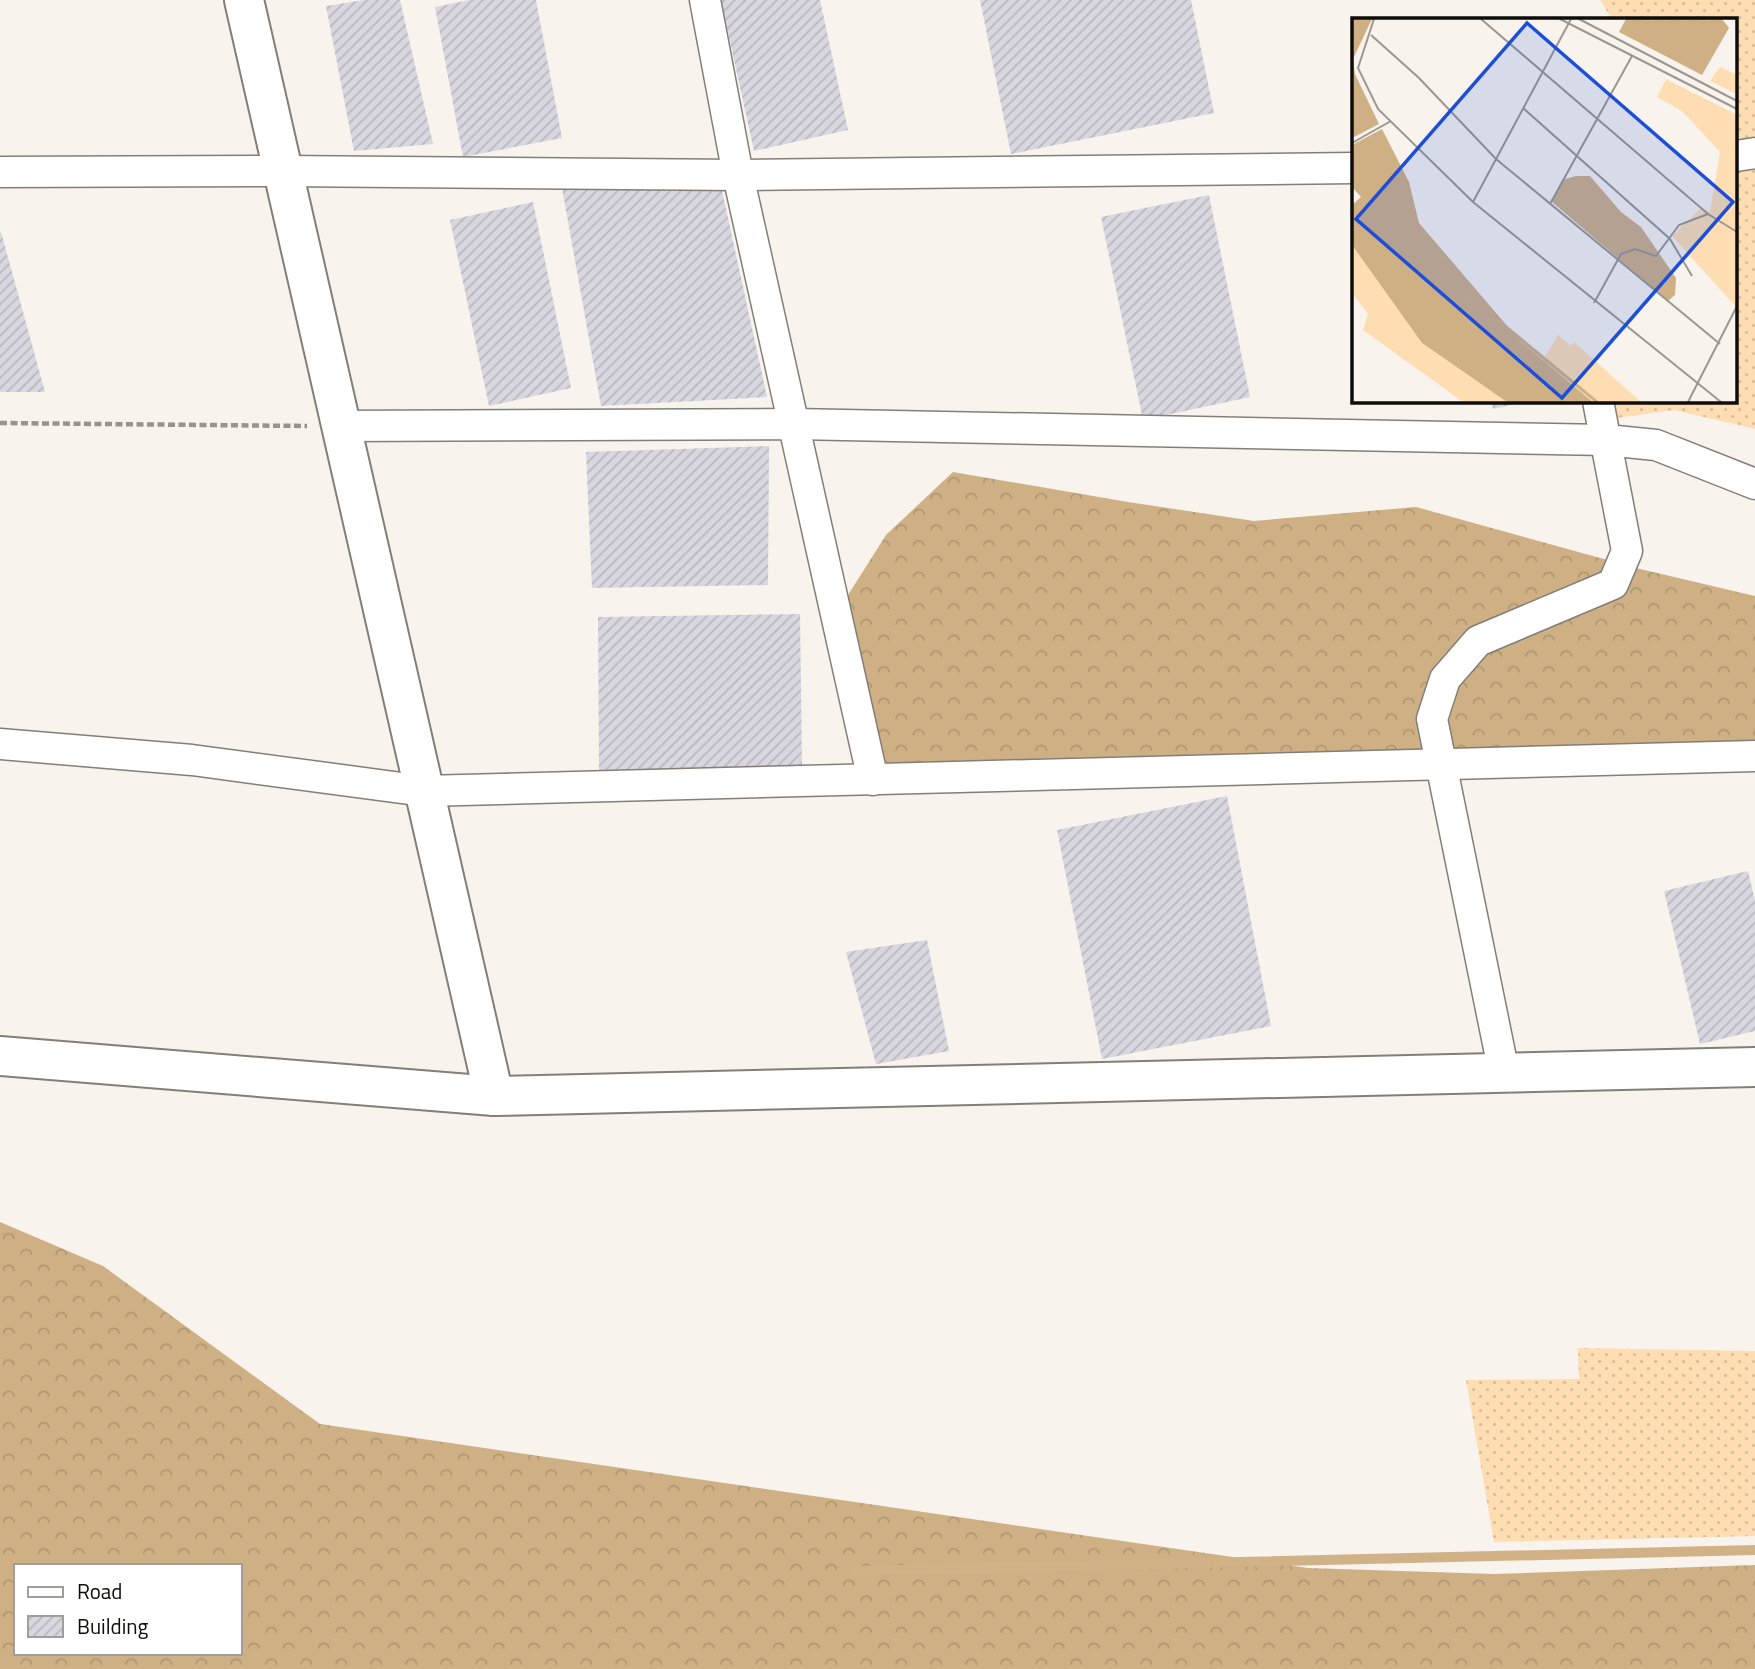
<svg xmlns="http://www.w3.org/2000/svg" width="1755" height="1669" viewBox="0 0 1755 1669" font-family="'Titillium Web',sans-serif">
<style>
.grass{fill:url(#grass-dots)}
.forest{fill:url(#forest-crowns);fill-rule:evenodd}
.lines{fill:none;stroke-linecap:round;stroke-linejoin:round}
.stream{stroke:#d1b186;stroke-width:10}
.building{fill:url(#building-hatch)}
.street-casing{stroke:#837e78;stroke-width:33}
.secondary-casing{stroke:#837e78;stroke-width:42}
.path{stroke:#97938e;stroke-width:4.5;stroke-dasharray:7 3.5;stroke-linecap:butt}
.street{stroke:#fff;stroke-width:30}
.secondary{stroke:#fff;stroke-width:38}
.inset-river{fill:none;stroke:#d1b186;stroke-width:3.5}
.inset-road{fill:none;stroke:#9b9792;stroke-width:2}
.view{fill:#1d4ed8;fill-opacity:0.15;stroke:#1d4ed8;stroke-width:3.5}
.inset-edge{fill:none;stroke:#0f0d0b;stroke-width:3.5}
</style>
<defs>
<pattern id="grass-dots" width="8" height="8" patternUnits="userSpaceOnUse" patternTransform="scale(1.75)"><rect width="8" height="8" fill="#feddb2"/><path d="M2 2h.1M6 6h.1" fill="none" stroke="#d8bc98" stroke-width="1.8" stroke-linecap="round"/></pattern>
<pattern id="forest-crowns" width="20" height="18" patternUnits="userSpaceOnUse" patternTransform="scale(1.75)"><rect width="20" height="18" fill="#cfb085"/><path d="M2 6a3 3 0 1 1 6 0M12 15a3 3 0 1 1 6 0" fill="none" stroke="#b19672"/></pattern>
<pattern id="building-hatch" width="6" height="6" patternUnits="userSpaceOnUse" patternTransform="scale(1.75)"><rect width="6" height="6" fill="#d8d7df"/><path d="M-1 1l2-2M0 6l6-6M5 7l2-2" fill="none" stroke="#b8b7be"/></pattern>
</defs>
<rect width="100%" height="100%" fill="#f8f3ec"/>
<!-- grass -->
<g class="grass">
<path d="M1600,0H1755V147L1736,146V19H1612Z"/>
<path d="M1755,156V429L1674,410L1602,420L1598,401H1736V158Z"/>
<path d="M1578,1348L1755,1351V1536L1494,1542L1466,1380L1579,1379Z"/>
</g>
<!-- forest -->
<g class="forest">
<path d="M953,472L1128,502L1254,521L1416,507L1640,569L1755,596V756L1299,752L878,763L836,614L886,535Z"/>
<path d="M0,1222L103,1266L320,1424L1308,1568L1494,1574L1755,1565V1669H0ZM16,1566H240V1653H16Z"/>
</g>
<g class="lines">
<!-- stream -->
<path class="stream" d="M856,1571L1755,1550"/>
</g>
<!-- building -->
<g class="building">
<path d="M364,0H400L433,144L354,151L326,6Z"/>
<path d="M469,0H536L562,138L463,157L435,7Z"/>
<path d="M721,0H820L848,130L754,151Z"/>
<path d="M980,0H1191L1214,113L1011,154Z"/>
<path d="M721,186L767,397L601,406L562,188Z"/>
<path d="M1209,195L1250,397L1143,420L1101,217Z"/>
<path d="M533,202L571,388L489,406L450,220Z"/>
<path d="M0,232H1L45,392H0Z"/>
<path d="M1491,401H1523V402L1493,409Z"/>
<path d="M769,446L768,585L592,588L586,452Z"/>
<path d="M800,614L802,767L599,770L598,617Z"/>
<path d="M1227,796L1271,1026L1102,1059L1057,830Z"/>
<path d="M1748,871L1755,901V1031L1700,1044L1664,891Z"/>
<path d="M927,940L949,1051L876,1064L846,952Z"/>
</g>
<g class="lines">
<!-- street casing -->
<g class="street-casing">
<g id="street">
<path d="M705,0L738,175L873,780"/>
<path d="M1736,156L1755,153"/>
<path d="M0,172L282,171L738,175L1354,168"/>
<path d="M341,426L794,424L1606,440L1656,445L1755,484"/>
<path d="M0,744L192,760L424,791L1755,756"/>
<path d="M1504,1073L1432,719L1445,679L1478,641L1613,584L1627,551L1598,401"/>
</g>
</g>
<!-- secondary casing -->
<g class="secondary-casing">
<g id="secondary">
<path d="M244,0L494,1096"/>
<path d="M0,1056L494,1096L1755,1067"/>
</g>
</g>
<!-- path -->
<path class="path" d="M0,423L307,426"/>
<!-- street -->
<use href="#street" class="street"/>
<!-- secondary -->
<use href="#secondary" class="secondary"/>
</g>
<!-- overview -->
<g transform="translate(1352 18)">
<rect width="385" height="385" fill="#f8f3ec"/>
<path d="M368,49L385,57V76L358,63ZM314,61L385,97V290L320,218L349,190L358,194L368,134L330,93L305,79ZM0,227L70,325L155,384H111L11,312L16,296L0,275ZM206,317L219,328L222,324L289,384H248L193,339Z" fill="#feddb2"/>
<path d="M0,1H20L1,41L3,56L27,106L0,120ZM274,1H370L377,10L350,57L267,14ZM30,111L57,164L67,205L168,323L241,384H155L70,325L0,227V187L9,179L0,169V127ZM224,158H238L269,194L289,209L324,260L323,277L316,283L200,184L210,162Z" fill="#cfb085"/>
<path class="inset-river" d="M115,277L245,384"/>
<path class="inset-road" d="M22,1L6,50L26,91L121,184L369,384M129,1L356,196L385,214M208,1L385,91M227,1L385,83M19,17L67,60L144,141L368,326M171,90L318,221L340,258M0,125L39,103M121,184L219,1M198,186L280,38M242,285L269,236L283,231L304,238L327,207L356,196M336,384L385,288"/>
<path class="view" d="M175,5L381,184L210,380L4,201Z"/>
<rect width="385" height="385" class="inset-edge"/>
</g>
<!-- legend -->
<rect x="14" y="1564" width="228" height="91" fill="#ffffff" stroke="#9f9e9d" stroke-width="2"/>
<rect x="28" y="1587" width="35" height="10" fill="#ffffff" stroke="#9f9e9d" stroke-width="2"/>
<text x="77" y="1599" font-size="21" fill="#0f0d0b">Road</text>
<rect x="28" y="1616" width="35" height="21" fill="url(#building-hatch)" stroke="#9f9e9d" stroke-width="2"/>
<text x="77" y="1634" font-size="21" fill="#0f0d0b">Building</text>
</svg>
